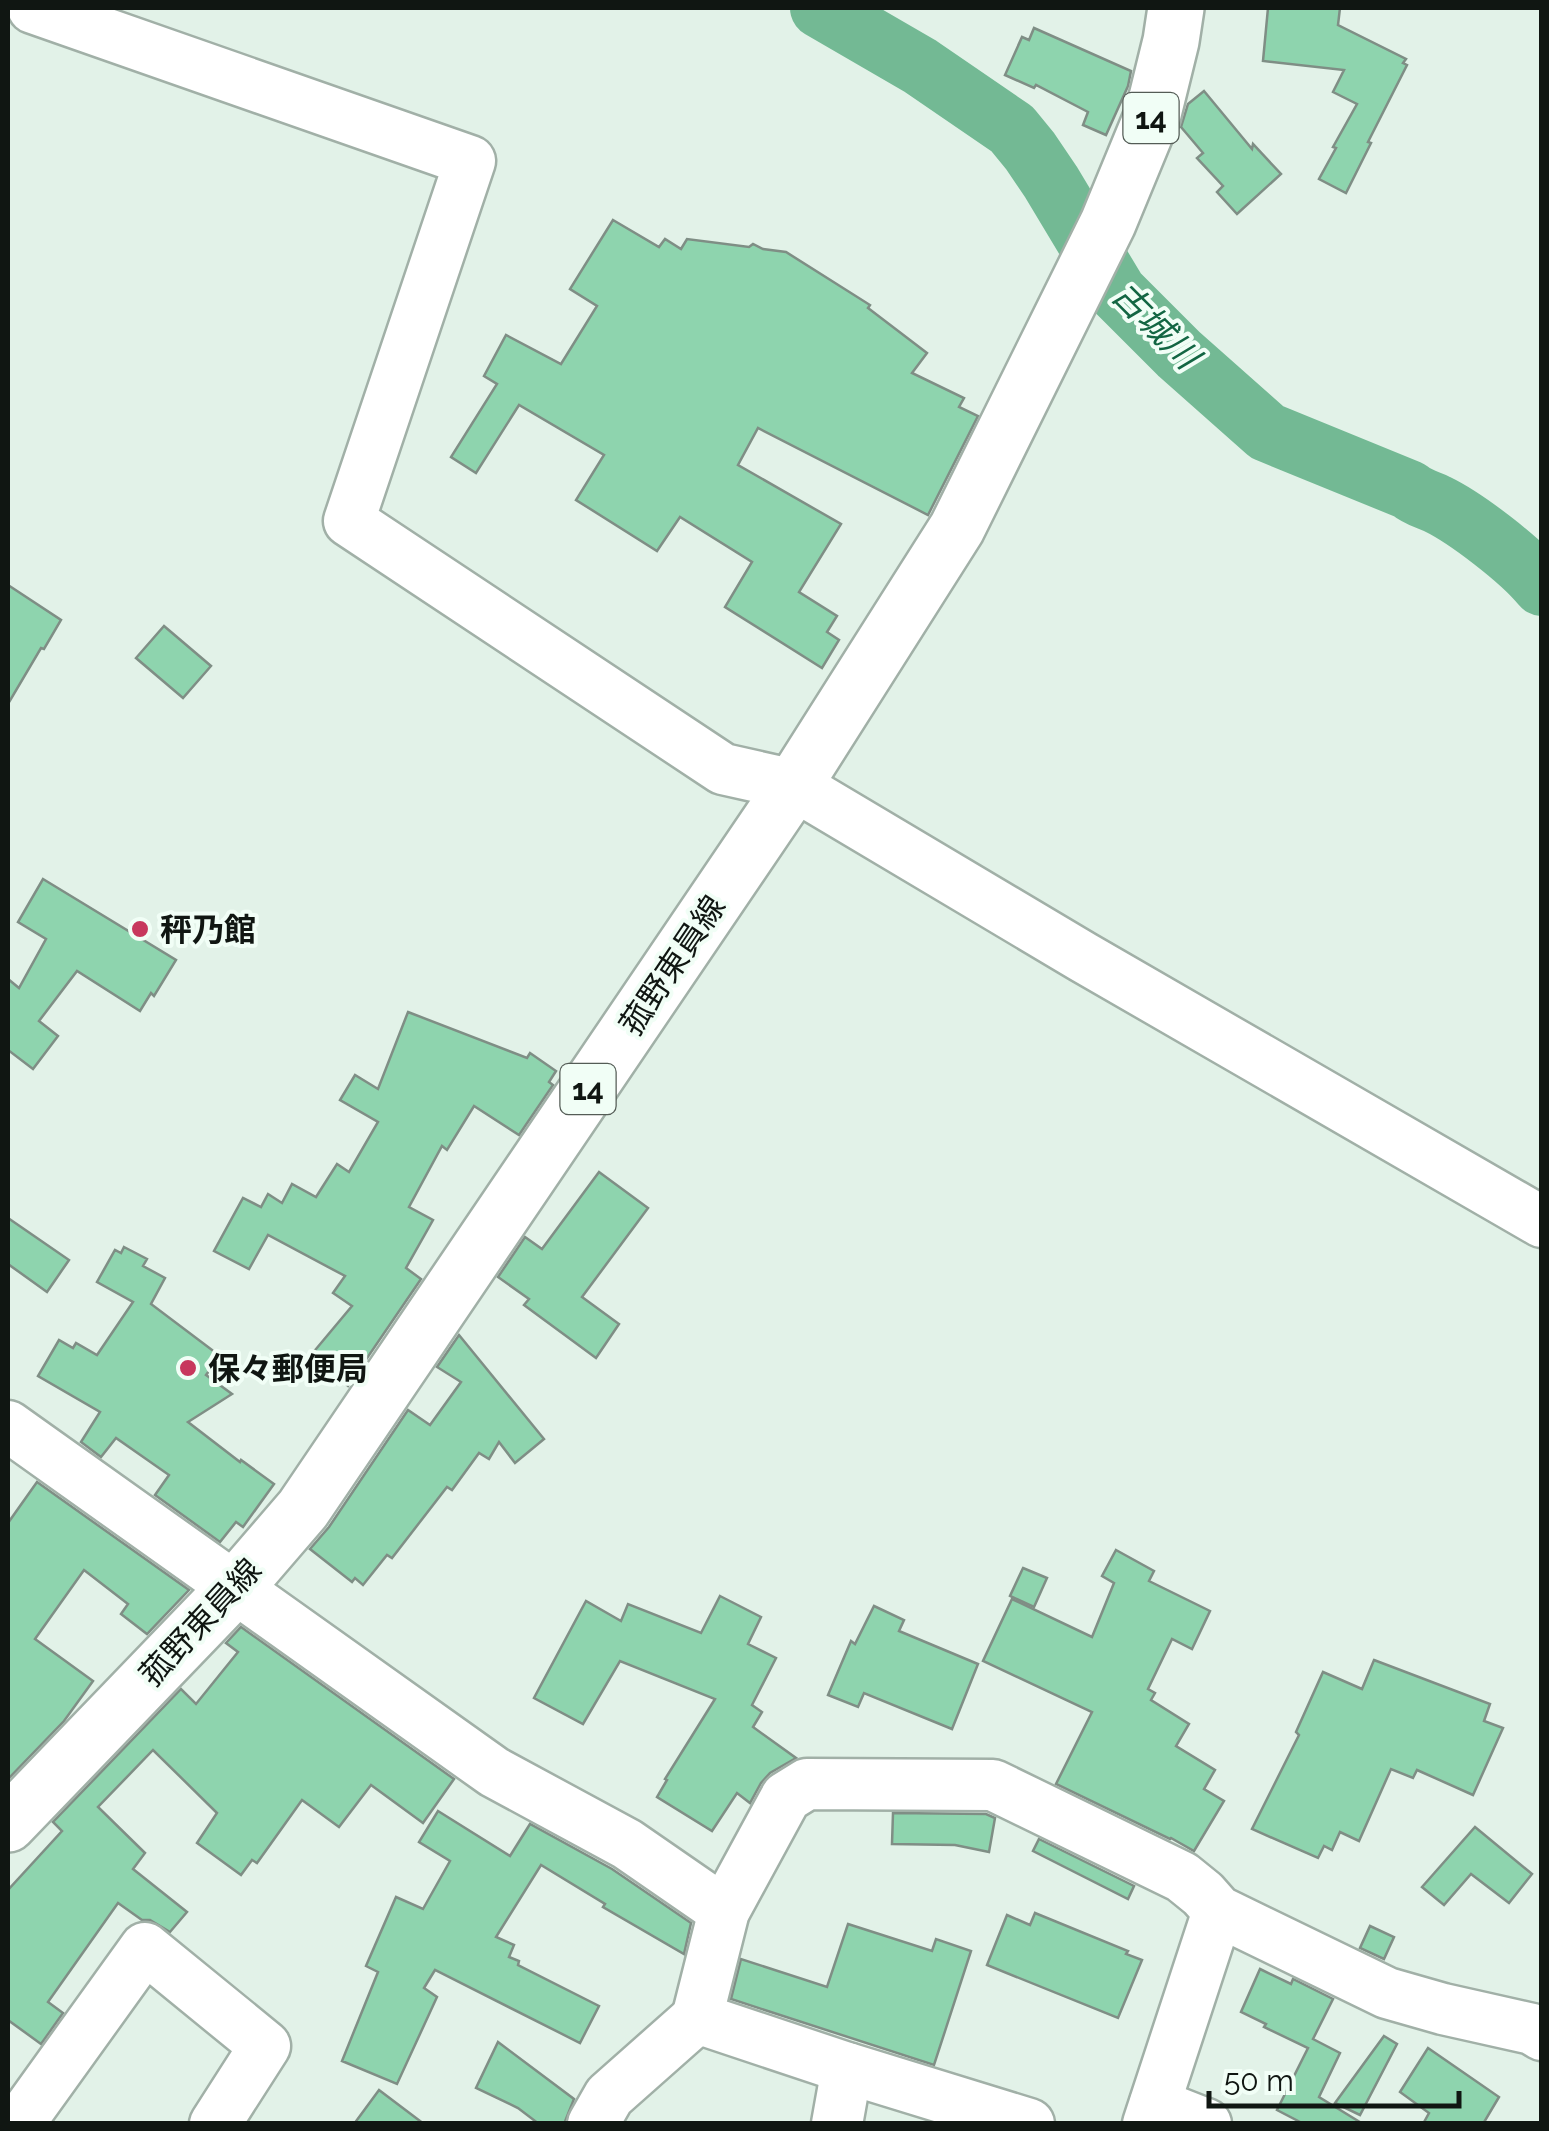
<svg xmlns="http://www.w3.org/2000/svg" width="1549" height="2131" viewBox="0 0 1549 2131" font-family="Raleway,'Noto Sans JP',sans-serif">
<style>
.lines{fill:none;stroke-linecap:round;stroke-linejoin:round}
.river{stroke:#73b994;stroke-width:60}
.building{fill:#8ed4ae;stroke:#7f8e85;stroke-width:2.5}
.minor-casing{stroke:#a1b0a7;stroke-width:55}
.major-casing{stroke:#a1b0a7;stroke-width:60}
.minor{stroke:#fff;stroke-width:50}
.major{stroke:#fff;stroke-width:55}
.poi-dot{fill:#c7385d;stroke:#f1fef6;stroke-width:4}
.labels{text-anchor:middle;dominant-baseline:central;stroke-width:8;stroke-linejoin:round;paint-order:stroke}
.shield{fill:#f1fef6;stroke:#545c56;stroke-width:2.5}
.shield-label{font-size:30px;font-weight:bold;fill:#101612}
.poi-label{font-size:32px;font-weight:bold;fill:#101612;stroke:#f1fef6;text-anchor:start}
.street-label{font-size:32px;fill:#101612;stroke:#f1fef6}
.water-label{font-size:35px;font-style:italic;fill:#136643;stroke:#f1fef6}
</style>
<rect width="100%" height="100%" fill="#e2f2e8"/>
<g class="lines">
<!-- river -->
<path class="river" d="M820,8L920,66L1012,129L1030,151L1051,182L1117,292L1179,354L1267,432L1409,490C1419,498 1426,499 1437,504C1466,518 1521,560 1542,586"/>
</g>
<!-- building -->
<g class="building">
<path d="M1268,8H1340L1338,25L1406,59L1403,63L1407,65L1368,142L1371,143L1346,193L1319,179L1336,148L1333,147L1357,104L1333,92L1344,70L1263,61Z"/>
<path d="M1034,28L1131,71L1128,86L1106,135L1083,125L1088,112L1036,85L1034,88L1005,75L1022,37L1029,40Z"/>
<path d="M1204,91L1252,149L1253,144L1281,174L1237,214L1217,192L1223,186L1197,158L1203,153L1181,127L1188,104Z"/>
<path d="M613,220L659,247L665,239L681,249L687,239L749,247L753,244L763,249L786,252L870,305L868,308L927,353L912,373L964,398L959,407L978,416L928,515L758,428L738,465L841,524L799,592L837,616L827,632L839,640L822,668L725,607L752,562L680,517L657,551L576,500L604,455L519,405L476,473L451,457L497,384L484,376L506,335L561,364L597,306L570,289Z"/>
<path d="M8,585L61,620L44,649L41,648L8,704Z"/>
<path d="M164,626L211,666L183,698L136,658Z"/>
<path d="M43,879L176,960L154,996L151,993L140,1011L77,971L39,1021L58,1036L33,1069L8,1050V979L19,988L46,939L18,922Z"/>
<path d="M408,1012L527,1058L530,1053L556,1071L549,1082L553,1085L519,1135L474,1106L447,1150L442,1146L409,1207L433,1220L406,1268L421,1279L348,1386L311,1355L352,1306L333,1293L345,1276L268,1235L249,1269L214,1251L243,1198L261,1207L268,1194L282,1203L292,1184L316,1197L337,1164L349,1172L378,1122L340,1100L355,1075L378,1089Z"/>
<path d="M599,1172L648,1208L582,1297L619,1324L596,1358L524,1305L529,1299L498,1277L525,1237L542,1249Z"/>
<path d="M8,1218L69,1260L47,1292L8,1264Z"/>
<path d="M124,1247L147,1259L143,1266L165,1278L151,1304L220,1356L206,1375L232,1394L188,1422L240,1462L241,1460L274,1484L243,1527L236,1522L220,1542L155,1495L169,1475L116,1438L101,1457L81,1442L100,1412L38,1376L59,1340L73,1348L76,1343L97,1355L133,1302L97,1282L115,1250L121,1253Z"/>
<path d="M459,1335L544,1439L515,1463L499,1442L489,1459L479,1453L452,1490L447,1487L392,1558L387,1555L363,1585L355,1578L352,1582L310,1549L329,1527L408,1410L430,1425L461,1382L437,1367Z"/>
<path d="M37,1482L189,1590L147,1634L121,1614L128,1604L84,1570L35,1639L93,1681L64,1721L8,1779V1523Z"/>
<path d="M1116,1550L1154,1571L1149,1581L1210,1611L1192,1649L1172,1639L1148,1689L1155,1693L1151,1700L1189,1724L1176,1746L1215,1770L1204,1789L1224,1801L1194,1851L1171,1838L1170,1839L1056,1784L1092,1712L983,1661L1012,1599L1092,1637L1114,1583L1102,1576Z"/>
<path d="M1023,1568L1047,1578L1034,1607L1010,1596Z"/>
<path d="M720,1596L761,1617L748,1644L776,1658L752,1705L762,1712L753,1727L796,1758L770,1773L761,1783L750,1803L737,1793L712,1831L657,1797L667,1780L665,1779L715,1699L620,1661L583,1724L534,1698L586,1601L621,1621L628,1604L701,1633Z"/>
<path d="M874,1606L904,1620L899,1631L978,1664L952,1729L864,1693L858,1707L828,1695L851,1641L855,1644Z"/>
<path d="M241,1627L454,1779L423,1823L371,1785L339,1827L302,1800L257,1863L252,1860L241,1875L197,1843L217,1813L153,1750L98,1807L145,1853L133,1869L187,1912L170,1932L150,1920H142L118,1903L48,2002L63,2013L41,2044L8,2020V1890L62,1831L53,1822L181,1689L196,1704L238,1652L226,1643Z"/>
<path d="M1374,1660L1490,1704L1484,1721L1503,1728L1473,1795L1417,1770L1413,1778L1391,1769L1359,1841L1340,1832L1332,1850L1324,1846L1318,1858L1252,1829L1299,1735L1296,1732L1323,1672L1362,1689Z"/>
<path d="M438,1811L510,1856L530,1824L612,1869L691,1923L684,1954L603,1907L605,1904L541,1865L496,1937L514,1945L509,1957L519,1961L518,1965L599,2006L580,2043L435,1970L424,1988L437,1997L397,2084L342,2061L378,1972L366,1966L396,1897L423,1909L450,1861L419,1842Z"/>
<path d="M893,1813L986,1814L995,1818L989,1852L955,1845L892,1844Z"/>
<path d="M1475,1827L1532,1874L1509,1903L1471,1874L1444,1905L1422,1887Z"/>
<path d="M1039,1839L1134,1886L1128,1899L1033,1851Z"/>
<path d="M1035,1913L1128,1951L1126,1954L1142,1960L1118,2018L987,1965L1007,1915L1030,1925Z"/>
<path d="M848,1924L932,1951L936,1939L971,1951L934,2065L731,1999L741,1959L827,1987Z"/>
<path d="M1370,1926L1394,1937L1384,1959L1360,1948Z"/>
<path d="M1260,1969L1291,1984L1293,1979L1333,1999L1313,2039L1340,2053L1319,2097L1363,2124H1304L1277,2110L1308,2048L1264,2027L1266,2024L1241,2012Z"/>
<path d="M1384,2036L1397,2044L1360,2115L1335,2103Z"/>
<path d="M498,2042L574,2099L564,2124H539L518,2108L476,2088Z"/>
<path d="M1428,2048L1499,2097L1483,2124H1423L1429,2113L1400,2092Z"/>
<path d="M379,2090L424,2124H354Z"/>
</g>
<g class="lines">
<!-- minor casing -->
<g class="minor-casing">
<g id="minor">
<path d="M33,8L470,161L349,521L723,769L794,785L1083,957L1542,1222"/>
<path d="M8,1426L494,1772L627,1844L724,1911"/>
<path d="M1155,2104L1206,2124"/>
<path d="M22,2119L145,1948L265,2046L215,2124"/>
<path d="M593,2124L609,2096L697,2018"/>
<path d="M837,2124L847,2068"/>
<path d="M1029,2124L847,2068L697,2018L724,1911L786,1797L807,1784L993,1785L1182,1877L1203,1894L1218,1911L1387,1993L1443,2009L1532,2029L1542,2035"/>
<path d="M1148,2124L1218,1911"/>
</g>
</g>
<!-- major casing -->
<g class="major-casing">
<path id="major" d="M8,1824L235,1588L303,1509L794,785L957,528L1108,223L1153,114L1171,41L1176,8"/>
</g>
<!-- minor -->
<use href="#minor" class="minor"/>
<!-- major -->
<use href="#major" class="major"/>
</g>
<!-- markers -->
<g class="poi-dot">
<circle cx="140" cy="929" r="10"/>
<circle cx="188" cy="1368" r="10"/>
</g>
<g class="labels">
<!-- shield labels -->
<g class="shield">
<rect x="1123.5" y="93" width="55" height="50" rx="8"/>
<rect x="560.5" y="1064" width="55" height="50" rx="8"/>
</g>
<g class="shield-label">
<text x="1151" y="118">14</text>
<text x="588" y="1089">14</text>
</g>
<!-- poi labels -->
<g class="poi-label">
<text x="160" y="929">秤乃館</text>
<text x="208" y="1368">保々郵便局</text>
</g>
<!-- street labels -->
<g class="street-label">
<text transform="translate(672 965) rotate(-56)">菰野東員線</text>
<text transform="translate(200 1622) rotate(-47)">菰野東員線</text>
</g>
<!-- water labels -->
<g class="water-label">
<text transform="translate(1156 325) rotate(45)">古城川</text>
</g>
</g>
<!-- border -->
<rect width="1549" height="2131" fill="none" stroke="#101612" stroke-width="20"/>
<!-- scale -->
<path d="M1209 2091v15h250v-15" fill="none" stroke="#101612" stroke-width="5"/>
<text x="1224" y="2091" font-size="30" fill="#101612" stroke="#f1fef6" stroke-width="8" paint-order="stroke">50 m</text>
</svg>
